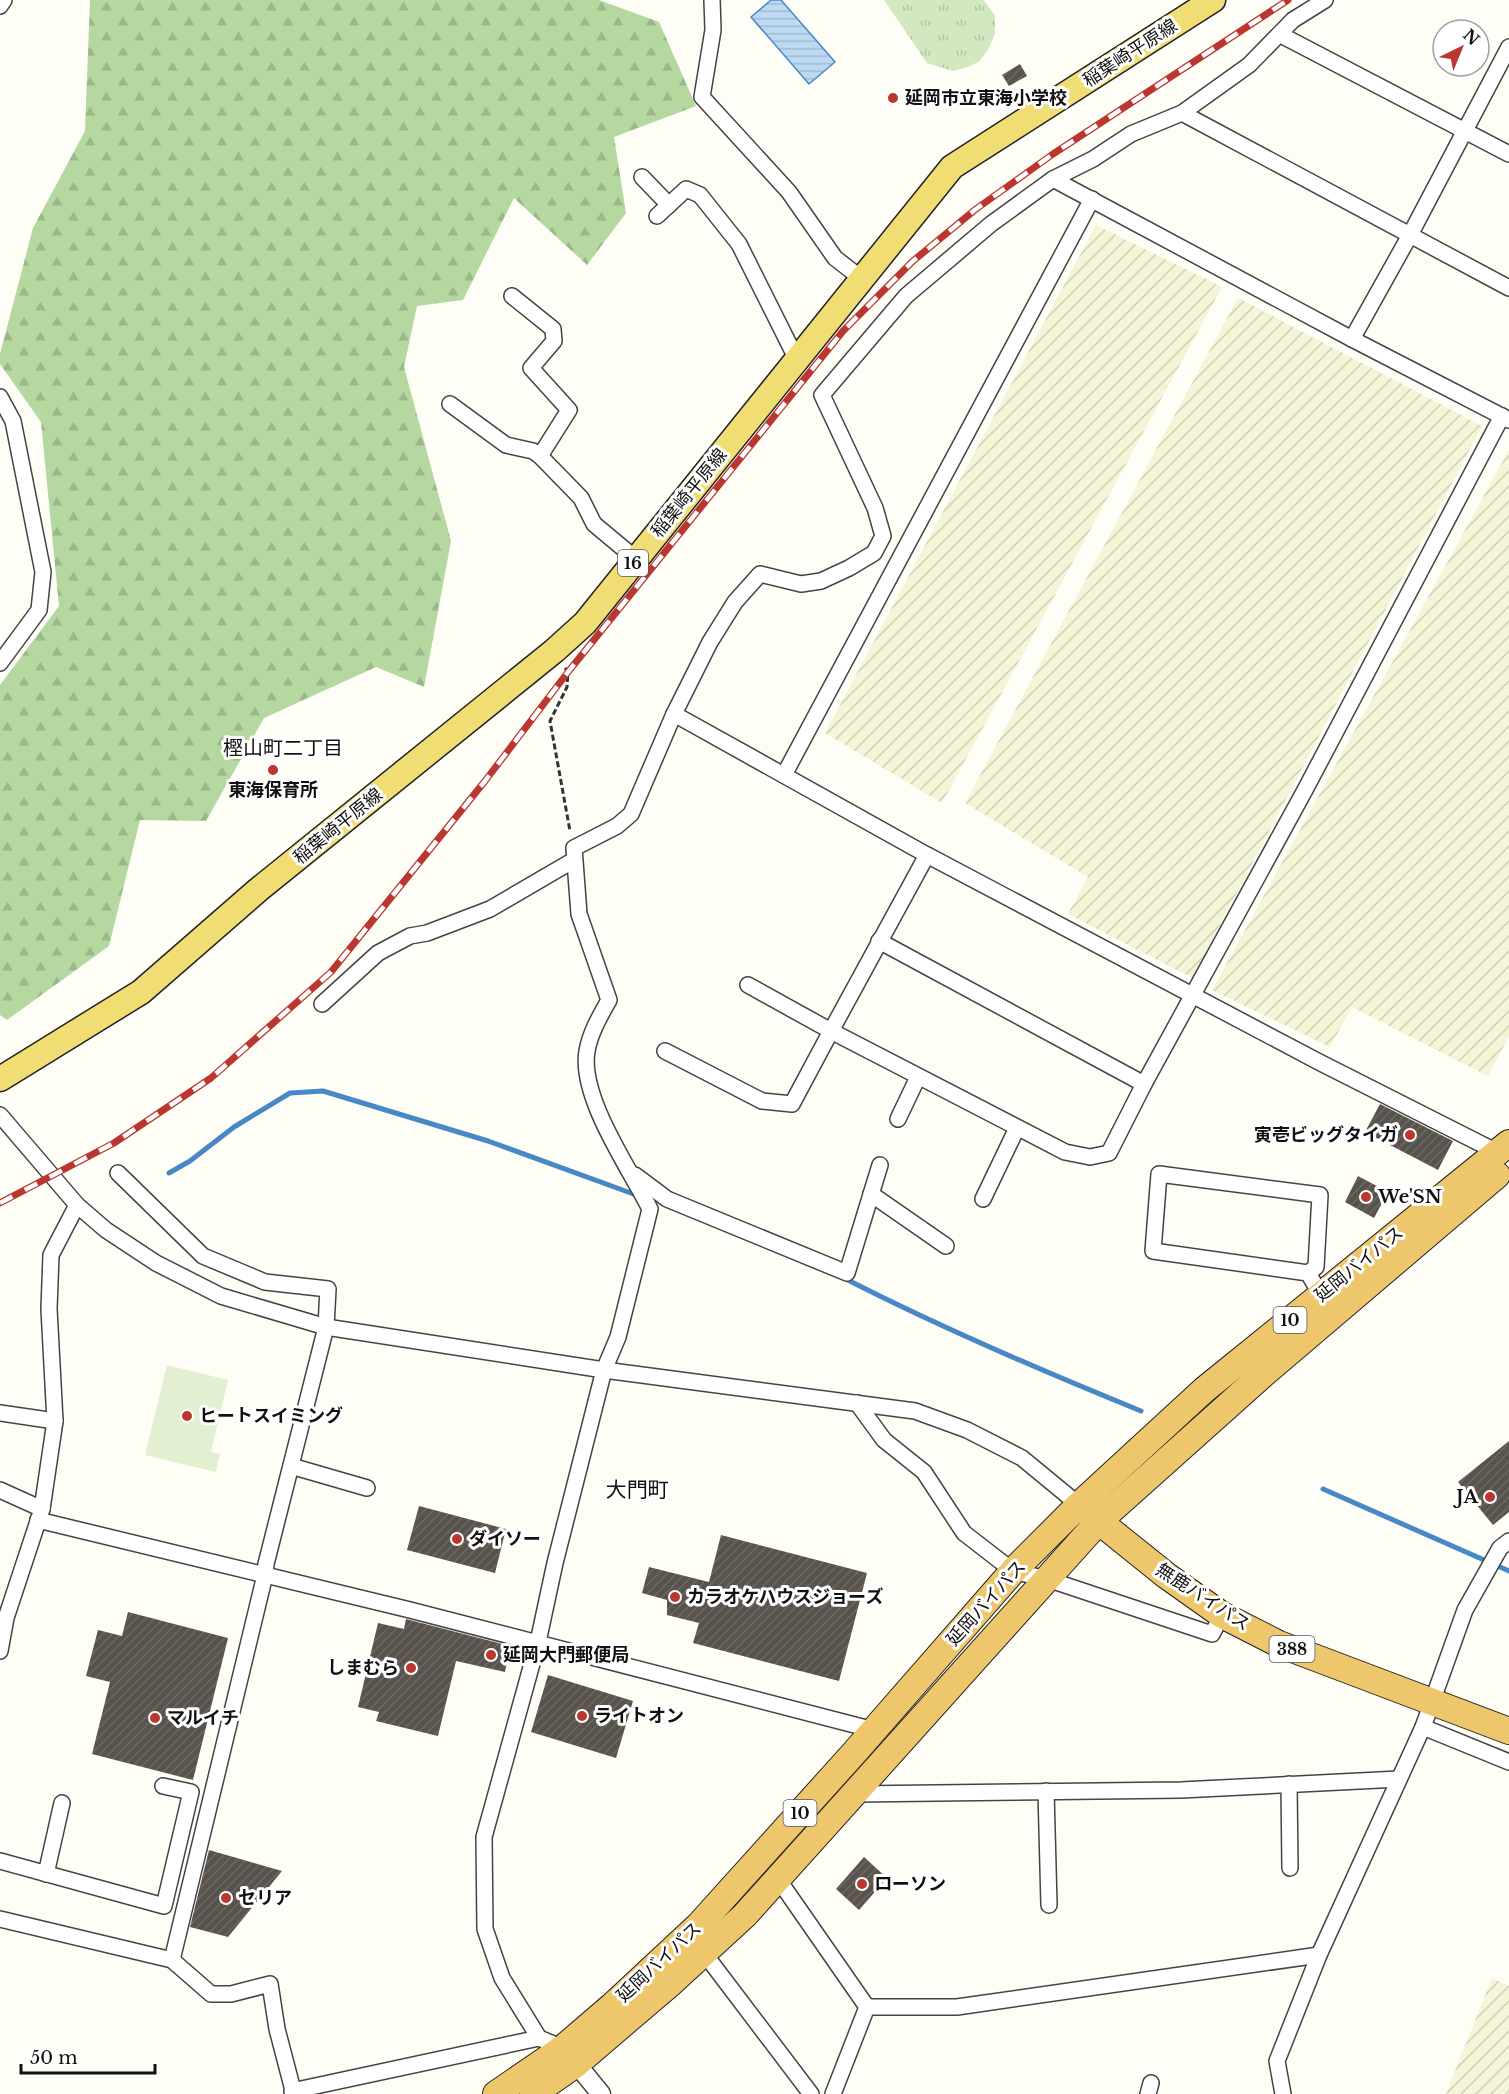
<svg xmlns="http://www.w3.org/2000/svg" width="1509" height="2094" viewBox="0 0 1509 2094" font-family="'Libre Baskerville','Noto Sans JP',serif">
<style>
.farmland{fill:url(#farmland-furrows)}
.forest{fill:url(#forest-firs)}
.park{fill:url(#park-tufts)}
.pitch{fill:#e2f0d1}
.water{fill:url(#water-rules);stroke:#4888c6;stroke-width:1.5}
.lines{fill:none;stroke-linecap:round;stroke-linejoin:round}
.stream{stroke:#4888c6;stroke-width:5}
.building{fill:url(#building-hatch)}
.minor-casing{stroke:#444;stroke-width:18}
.tertiary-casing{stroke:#444;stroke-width:21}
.primary-casing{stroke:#222;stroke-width:27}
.trunk-casing{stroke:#222;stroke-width:28}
.path{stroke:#333;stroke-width:3;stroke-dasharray:6 3;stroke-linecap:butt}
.minor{stroke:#fff;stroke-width:15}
.tertiary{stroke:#fff;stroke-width:18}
.primary{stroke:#f0de74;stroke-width:24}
.trunk{stroke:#eec76d;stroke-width:26}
.rail-casing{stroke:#bb362f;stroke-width:7}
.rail{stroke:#fff;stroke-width:4.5;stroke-dasharray:14;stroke-linecap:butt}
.poi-dot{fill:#bb362f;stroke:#fff;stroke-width:2}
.labels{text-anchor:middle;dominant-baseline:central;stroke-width:6;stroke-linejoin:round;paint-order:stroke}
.shield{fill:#fff;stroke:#585858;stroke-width:1.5}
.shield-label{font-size:16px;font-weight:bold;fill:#111}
.street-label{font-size:18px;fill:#111;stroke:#fff}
.poi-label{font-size:18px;font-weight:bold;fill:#111;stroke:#fff;text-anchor:start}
.neighbourhood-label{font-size:20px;fill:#111;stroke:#fff}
.quarter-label{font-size:21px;fill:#111;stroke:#fff}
</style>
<defs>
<pattern id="farmland-furrows" width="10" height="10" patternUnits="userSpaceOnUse" patternTransform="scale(1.5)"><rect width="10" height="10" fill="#f4f4d6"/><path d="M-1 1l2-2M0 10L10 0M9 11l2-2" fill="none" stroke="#d0d0b7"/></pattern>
<pattern id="forest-firs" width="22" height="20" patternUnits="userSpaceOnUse" patternTransform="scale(1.5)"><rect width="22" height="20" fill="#b4d8a0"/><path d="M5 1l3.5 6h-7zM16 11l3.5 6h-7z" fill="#9ab889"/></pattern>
<pattern id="park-tufts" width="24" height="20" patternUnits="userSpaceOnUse" patternTransform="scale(1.5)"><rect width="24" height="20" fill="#d1e8c0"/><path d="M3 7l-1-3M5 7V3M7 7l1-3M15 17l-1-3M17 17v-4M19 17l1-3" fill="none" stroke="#b2c6a4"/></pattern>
<pattern id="water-rules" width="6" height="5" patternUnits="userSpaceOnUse" patternTransform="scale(1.5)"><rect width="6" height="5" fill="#bddaf3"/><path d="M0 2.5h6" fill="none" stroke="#a1bacf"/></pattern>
<pattern id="building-hatch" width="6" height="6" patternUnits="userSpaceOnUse" patternTransform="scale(1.5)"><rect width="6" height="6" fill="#59534e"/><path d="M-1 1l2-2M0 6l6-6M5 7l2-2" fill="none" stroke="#6c6763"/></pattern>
</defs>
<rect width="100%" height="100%" fill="#fefdf6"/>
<!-- farmland -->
<g class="farmland">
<path d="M1096,225L1222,287L942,803L825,733Z"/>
<path d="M1238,298L1482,426L1192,978L1068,914L1088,877L965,803Z"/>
<path d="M1509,450V1036L1488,1076L1352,1007L1330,1047L1212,990Z"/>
<path d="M1492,1978L1509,1986V2094H1446Z"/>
</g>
<!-- forest -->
<path class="forest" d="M90,0H599L659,22L696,106L614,137L626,213L587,265L514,198L463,300L417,306L404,367L451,541L424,687L376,667L264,718L206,821L140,820L109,946L7,1020L0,1015V685L59,606L41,422L0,364V354L33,228L85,131Z"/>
<!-- park -->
<path class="park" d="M884,0H984L995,16V33L989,48L980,61L968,67L953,71L927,63Z"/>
<!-- pitch -->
<path class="pitch" d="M167,1365L228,1380L211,1452L220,1454L216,1472L145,1455Z"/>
<!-- water -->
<path class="water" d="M771,0H781L835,62L809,84L751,17Z"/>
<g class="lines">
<!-- stream -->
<g class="stream">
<path d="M169,1173L190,1161L234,1127L290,1093L323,1091L488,1141L639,1196"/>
<path d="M842,1277C939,1327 1040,1370 1141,1411"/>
<path d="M1323,1489L1509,1571"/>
</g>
</g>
<!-- building -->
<g class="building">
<path d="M1020,64L1027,76L1009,86L1002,75Z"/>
<path d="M1380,1104L1453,1141L1438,1170L1365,1132Z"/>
<path d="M1358,1176L1388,1192L1374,1218L1345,1202Z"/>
<path d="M1509,1441V1512L1493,1525L1458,1482Z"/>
<path d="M419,1506L506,1529L495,1573L407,1550Z"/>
<path d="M721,1535L867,1573L839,1681L693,1643L699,1623L667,1615V1600L642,1593L649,1567L709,1582Z"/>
<path d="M128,1612L228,1638L193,1780L92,1754L110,1682L86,1676L98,1630L122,1636Z"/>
<path d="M406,1619L510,1646L505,1672L456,1661L438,1736L376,1721L379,1712L358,1707L378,1623L404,1629Z"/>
<path d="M548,1675L633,1701L616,1758L531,1732Z"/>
<path d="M209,1850L282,1871L228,1937L190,1927Z"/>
<path d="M864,1857L887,1878L859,1910L836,1889Z"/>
</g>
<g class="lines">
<!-- minor casing -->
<g class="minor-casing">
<g id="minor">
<path d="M712,0L713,30L702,97L789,192L835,258L862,279"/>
<path d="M0,6L4,0"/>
<path d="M1281,35L1509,154"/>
<path d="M1182,113L1509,288"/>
<path d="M642,177L669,205"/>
<path d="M1053,179L1352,339L1509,420"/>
<path d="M657,216L686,189L700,195L739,244L797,360"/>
<path d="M512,296L553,329L554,341L531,368L569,410L540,456"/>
<path d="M1352,339L1410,235L1509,47"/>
<path d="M0,397L13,421L43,572L39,610L0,663"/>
<path d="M450,404L506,445L533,451L540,456L581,498L594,524L636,559"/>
<path d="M674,714L927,855L1319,1062L1501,1154"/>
<path d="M784,775L1092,199"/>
<path d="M879,941L1144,1084"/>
<path d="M748,985L831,1031L927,855"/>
<path d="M322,1004L378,953L410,936L427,933L490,909L574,860"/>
<path d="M665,1051L762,1101L792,1104L831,1031L1065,1152L1090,1157L1109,1153L1144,1084L1305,790L1502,416"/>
<path d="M0,1115L77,1205L106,1230L156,1263L221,1296L326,1327L604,1370L915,1411L967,1430L1022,1458L1079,1505"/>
<path d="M898,1119L918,1077"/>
<path d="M118,1173L203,1256L265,1282L328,1289L326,1327L266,1564L265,1575L172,1960"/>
<path d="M635,1175L667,1199L847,1273L880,1165"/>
<path d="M871,1194L946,1246"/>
<path d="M983,1199L1017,1128"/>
<path d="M1308,1273L1153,1251L1159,1174L1320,1195L1316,1267L1308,1273L1321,1295"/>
<path d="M857,1403L884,1440L924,1472L964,1533L1013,1571L1047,1579L1212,1634L1222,1615"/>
<path d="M0,1413L55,1421"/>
<path d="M291,1466L367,1488"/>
<path d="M0,1490L42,1509"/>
<path d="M38,1520L410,1610L874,1730"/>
<path d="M0,1651L6,1618L42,1509L55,1421L49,1309L51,1255L77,1205"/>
<path d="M1423,1727L1509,1762"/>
<path d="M1289,1784L1290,1868"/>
<path d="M1046,1791L1049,1905"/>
<path d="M855,1794L1181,1790L1399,1779"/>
<path d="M0,1861L164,1906L191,1792L163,1786"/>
<path d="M46,1874L62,1803"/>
<path d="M778,1879L867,2007L833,2094"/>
<path d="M0,1919L172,1960L211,1994H231L270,1984L277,2029L294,2094"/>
<path d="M704,1953L811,2094"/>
<path d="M867,2007H957L1319,1955"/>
<path d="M563,2048L539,2038L502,1978L485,1929L484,1837L538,1642L555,1563L604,1370L618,1337L650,1209C630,1169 579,1097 587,1051C590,1033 600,1016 609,1000L579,914L574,848L617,826L631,814L674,714L710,642L735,602L760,574L801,584L821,581L849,568L874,553L883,536L875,508L822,395L906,296L991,224L1053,179L1093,159L1131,134L1182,113L1249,65L1293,20L1325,0"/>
<path d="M292,2091L539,2038"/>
<path d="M1148,2094L1151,2083"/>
<path d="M1283,2094L1277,2061L1319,1955L1423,1727L1465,1610L1500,1548L1509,1541"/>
</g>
</g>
<!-- tertiary casing -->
<g class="tertiary-casing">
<path id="tertiary" d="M570,2056L601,2094"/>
</g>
<!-- primary casing -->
<g class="primary-casing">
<path id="primary" d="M0,1079L141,992L258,890L554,651L585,623L952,167L1213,0"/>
</g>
<!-- trunk casing -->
<g class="trunk-casing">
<g id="trunk">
<path d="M1086,1511L1167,1576L1222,1615L1279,1644L1509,1731"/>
<path d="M496,2094L563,2048L612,2006L699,1925L854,1753L1013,1571L1079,1505L1204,1390L1509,1143"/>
<path d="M533,2094L576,2064L672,1982L745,1915L1099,1521L1260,1377L1497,1175"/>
</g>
</g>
<!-- path -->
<path class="path" d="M565,668L568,672L567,687L550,721L570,831"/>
<!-- minor -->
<use href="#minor" class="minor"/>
<!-- tertiary -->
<use href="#tertiary" class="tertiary"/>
<!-- primary -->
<use href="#primary" class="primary"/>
<!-- trunk -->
<use href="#trunk" class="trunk"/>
<!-- rail casing -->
<g class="rail-casing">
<path id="rail" d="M0,1203L114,1143L211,1078L331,972L485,781L568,672L843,331L913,261L976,209L1053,154L1288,0"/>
</g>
<!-- rail -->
<use href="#rail" class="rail"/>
</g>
<!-- markers -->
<g class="poi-dot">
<circle cx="893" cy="98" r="6"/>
<circle cx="273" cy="770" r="6"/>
<circle cx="1410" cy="1135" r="6"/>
<circle cx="1366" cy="1197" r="6"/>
<circle cx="187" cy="1416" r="6"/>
<circle cx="1490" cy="1497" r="6"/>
<circle cx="457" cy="1539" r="6"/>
<circle cx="675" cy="1597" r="6"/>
<circle cx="491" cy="1655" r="6"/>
<circle cx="411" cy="1668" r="6"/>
<circle cx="582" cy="1716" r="6"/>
<circle cx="155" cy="1718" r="6"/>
<circle cx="862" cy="1884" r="6"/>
<circle cx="226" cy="1898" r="6"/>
</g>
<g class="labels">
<!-- shield labels -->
<g class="shield">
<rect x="618" y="550" width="30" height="26" rx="4.5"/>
<rect x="1273.5" y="1307" width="33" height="26" rx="4.5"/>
<rect x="1269.5" y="1636" width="45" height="26" rx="4.5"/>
<rect x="783.5" y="1800" width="33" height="26" rx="4.5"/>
</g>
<g class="shield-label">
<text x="633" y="563">16</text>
<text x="1290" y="1320">10</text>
<text x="1292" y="1649">388</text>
<text x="800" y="1813">10</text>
</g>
<!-- street labels -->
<g class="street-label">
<text transform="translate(1130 53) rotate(-33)">稲葉崎平原線</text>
<text transform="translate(689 493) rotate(-51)">稲葉崎平原線</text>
<text transform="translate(338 826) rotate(-39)">稲葉崎平原線</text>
<text transform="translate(1359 1264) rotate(-39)">延岡バイパス</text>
<text transform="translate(1203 1597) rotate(33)">無鹿バイパス</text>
<text transform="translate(986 1603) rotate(-48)">延岡バイパス</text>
<text transform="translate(659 1962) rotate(-43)">延岡バイパス</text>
</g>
<!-- poi labels -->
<g class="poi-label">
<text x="905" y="98">延岡市立東海小学校</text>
<text x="273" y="790" text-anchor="middle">東海保育所</text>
<text x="1398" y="1135" text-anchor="end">寅壱ビッグタイガ</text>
<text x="1378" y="1197">We'SN</text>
<text x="199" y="1416">ヒートスイミング</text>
<text x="1478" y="1497" text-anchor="end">JA</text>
<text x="469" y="1539">ダイソー</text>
<text x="687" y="1597">カラオケハウスジョーズ</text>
<text x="503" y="1655">延岡大門郵便局</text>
<text x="399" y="1668" text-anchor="end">しまむら</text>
<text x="594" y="1716">ライトオン</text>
<text x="167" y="1718">マルイチ</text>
<text x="874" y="1884">ローソン</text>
<text x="238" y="1898">セリア</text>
</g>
<!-- neighbourhood labels -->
<g class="neighbourhood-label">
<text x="283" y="748">樫山町二丁目</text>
</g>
<!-- quarter labels -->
<g class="quarter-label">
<text x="637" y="1490">大門町</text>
</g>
</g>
<!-- north arrow -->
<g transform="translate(1461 48) rotate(43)"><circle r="28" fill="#ffffff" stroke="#a0a0a0" stroke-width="1.5"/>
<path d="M0-4.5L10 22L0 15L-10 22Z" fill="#bb362f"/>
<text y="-9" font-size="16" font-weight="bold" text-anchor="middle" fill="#111111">N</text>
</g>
<!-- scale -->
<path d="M21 2064v9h134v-9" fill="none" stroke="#111111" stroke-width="3"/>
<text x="30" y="2064" font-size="18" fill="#111111" stroke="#ffffff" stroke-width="4.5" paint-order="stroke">50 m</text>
</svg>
